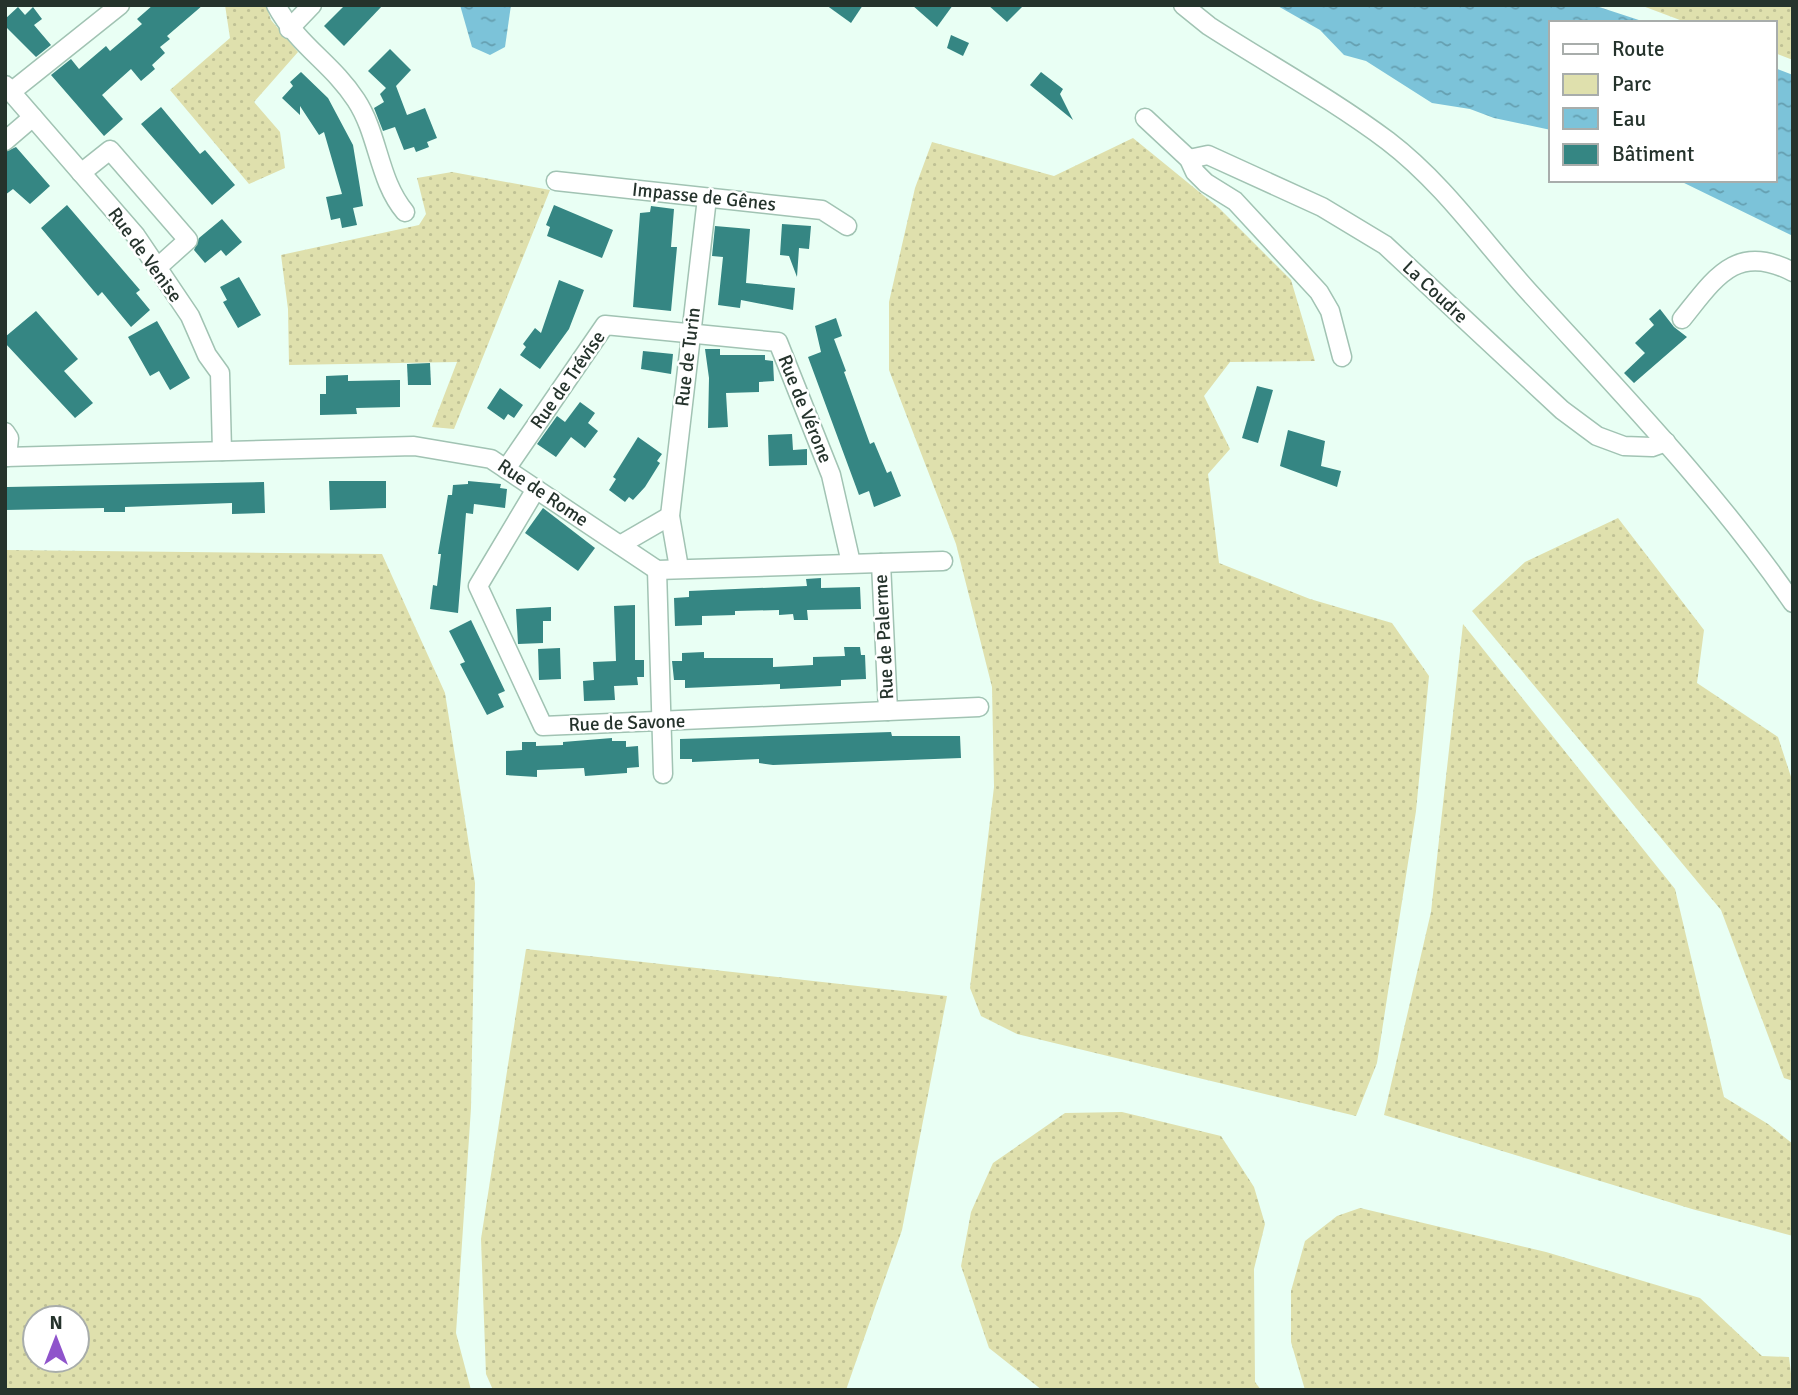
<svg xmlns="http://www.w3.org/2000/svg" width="1798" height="1395" viewBox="0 0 1798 1395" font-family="Signika,sans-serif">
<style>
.green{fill:url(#green-dots);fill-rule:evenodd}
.water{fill:url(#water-ripples)}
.building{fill:#358683}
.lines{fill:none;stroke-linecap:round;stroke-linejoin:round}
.minor-casing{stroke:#a1c3b3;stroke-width:21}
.minor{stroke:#fff;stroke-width:18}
.labels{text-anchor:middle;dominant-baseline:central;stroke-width:5;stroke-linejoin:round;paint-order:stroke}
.street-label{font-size:19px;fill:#25332c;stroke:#fff}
</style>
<defs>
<pattern id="green-dots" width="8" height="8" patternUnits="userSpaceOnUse" patternTransform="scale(1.75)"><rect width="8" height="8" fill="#dfe0ad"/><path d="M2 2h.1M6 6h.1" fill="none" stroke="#bfc195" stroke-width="1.8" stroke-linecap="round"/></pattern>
<pattern id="water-ripples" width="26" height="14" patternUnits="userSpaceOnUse" patternTransform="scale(1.75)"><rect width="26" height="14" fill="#7cc3d9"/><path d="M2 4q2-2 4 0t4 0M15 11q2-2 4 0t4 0" fill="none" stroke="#659fb0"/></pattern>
</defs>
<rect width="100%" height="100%" fill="#e9fff4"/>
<!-- green -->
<g class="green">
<path d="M225,5H266L271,20L298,52L254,102L280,132L285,168L249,184L170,90L230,38Z"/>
<path d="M1640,5H1793V60L1775,53V23H1688Z"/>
<path d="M1133,138L1219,208L1291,280L1315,361L1230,362L1204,396L1230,449L1208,474L1219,563L1310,599L1392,623L1429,676L1416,811L1377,1063L1356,1116L1017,1034L981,1016L970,988L994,787L992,687L956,544L889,370V302L915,188L932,142L1054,176Z"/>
<path d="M452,172L550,190L454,429L432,427L457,362L289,365L288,309L281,255L419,225L426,214L417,178Z"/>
<path d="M1618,518L1704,630L1697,683L1778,737L1793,783V1081L1784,1078L1721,910L1472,611L1525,562Z"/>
<path d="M5,550L382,554L445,693L475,883L471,1108L456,1333L471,1390H5ZM35,1318H77V1360H35Z"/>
<path d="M1463,624L1675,889L1724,1097L1768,1124L1793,1144V1236L1692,1209L1384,1115L1431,912Z"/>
<path d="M526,949L947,996L902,1230L846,1390H493L486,1374L481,1239Z"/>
<path d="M1122,1112L1221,1136L1254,1187L1265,1224L1254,1269L1255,1382L1261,1390H1042L989,1348L961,1266L971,1212L993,1163L1065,1113Z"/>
<path d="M1360,1208L1546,1252L1700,1298L1762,1356L1789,1357L1793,1390H1305L1291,1342V1291L1305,1241L1337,1216Z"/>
</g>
<!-- water -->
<g class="water">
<path d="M460,5H511L505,47L490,55L472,47Z"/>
<path d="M1276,5H1593L1648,23H1551V130L1494,118L1470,109L1432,103L1366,61L1344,55L1320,30Z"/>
<path d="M1775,68L1793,75V236L1678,180H1775Z"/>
</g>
<!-- building -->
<g class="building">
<path d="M153,5H203L167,36L170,39L160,47L165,53L152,65L155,69L141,81L131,69L102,95L123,119L104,136L51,75L71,59L79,69L106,46L110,51L142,24L137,19Z"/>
<path d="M345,5H383L344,46L324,26Z"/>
<path d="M826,5H863L851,23Z"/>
<path d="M912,5H953L937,27Z"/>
<path d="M988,5H1024L1007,22Z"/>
<path d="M18,7L25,15L33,7L42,19L34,25L51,45L36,57L5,26V19Z"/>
<path d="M951,35L969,43L963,56L947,48Z"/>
<path d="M390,49L411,70L396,86L407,115L425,108L437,138L427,142L429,147L416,152L414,147L404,150L395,127L383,131L374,108L384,102L380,94L386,88L368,71Z"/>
<path d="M301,72L328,98L353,145L363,206L353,208L357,225L342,228L340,218L331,220L326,197L342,194L324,132L319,135L300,106V115L282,98L293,86L290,82Z"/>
<path d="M1041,72L1063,89L1060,94L1073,120L1030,85Z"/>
<path d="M161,107L200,154L205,150L235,185L212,205L141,124Z"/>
<path d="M16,147L50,186L30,204L13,189L5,195V152Z"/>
<path d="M67,205L140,290L136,293L150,310L131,327L102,292L98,296L41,228Z"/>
<path d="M554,205L613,230L602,258L547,236L550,227L546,225Z"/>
<path d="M651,206L674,209L671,247H677L671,311L633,307L640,213L650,212Z"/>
<path d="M222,219L242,242L226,256L221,250L205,263L194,250L199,238Z"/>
<path d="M782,224L811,226L809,249L799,248L797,277L789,256L780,255Z"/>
<path d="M715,226L750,229L746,283L795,288L793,310L741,300L740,308L718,305L723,257L712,256Z"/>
<path d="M239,277L261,315L238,328L223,302L227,300L220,287Z"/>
<path d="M559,280L584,290L569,329L540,369L520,355L526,347L523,344L535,328L541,333Z"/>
<path d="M1660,309L1674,327L1687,337L1634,383L1624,373L1645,353L1635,343L1654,325L1649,319Z"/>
<path d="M36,311L78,359L64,371L93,403L75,418L5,343V337Z"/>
<path d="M836,318L842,336L834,339L846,371L844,372L870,444L874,442L887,473L891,471L901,496L874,507L869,491L859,495L808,357L821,352L815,326Z"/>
<path d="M157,321L190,378L170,390L159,371L150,376L128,337Z"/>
<path d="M705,349H720V355H765V360L773,361L774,381L759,382V392L726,393L728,427L708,428L709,378Z"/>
<path d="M643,351L673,354L671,374L641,369Z"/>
<path d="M430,363L431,385H408L407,364Z"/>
<path d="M348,375V381L400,380V407L356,408L357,414L320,415V394H326V376Z"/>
<path d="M1257,386L1273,390L1258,443L1242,438Z"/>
<path d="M500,388L523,405L514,418L508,414L504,420L487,408Z"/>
<path d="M580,402L595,413L588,423L598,431L585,448L571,437L556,457L537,444L557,416L565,422Z"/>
<path d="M1288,430L1325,441L1321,466L1341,471L1337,487L1280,466Z"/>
<path d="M792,434L793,450L807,449V465L769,466L768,435Z"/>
<path d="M638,437L662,454L657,461L660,463L645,487L633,500L629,497L625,502L609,490L616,479L613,477Z"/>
<path d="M329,481H386V508L330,510Z"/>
<path d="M468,481L501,484L500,488L507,489L505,508L474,504L473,514L466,513L458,613L430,609L433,585L437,586L441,554H438L448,495H452L453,485L468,484Z"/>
<path d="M264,482L265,513L232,514V503L125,507V512H104V508L5,510L7,487Z"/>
<path d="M543,508L595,548L578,571L525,533Z"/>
<path d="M821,578V588L860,587L861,609L807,610L808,620H794L793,614L779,615V610L735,611V615L702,616V625L675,626L674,598L689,597V591L807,586L806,579Z"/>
<path d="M635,605V660H644V677H637L638,685L614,686L615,700L584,701L583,681L594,680L593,662L616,661L614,606Z"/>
<path d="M551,607V621H543V643L518,644L516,609Z"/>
<path d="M471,620L505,691L498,694L504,707L487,715L460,664L465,662L449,631Z"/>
<path d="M844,647H860L861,655H865L866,679L841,680V686L780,689V684L685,688V680H674L672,661H682V653L704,652V658H773V667L813,665V657L845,656Z"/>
<path d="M560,648L561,679L539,680L538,649Z"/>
<path d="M891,732L892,736H960L961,758L773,765L759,763V759L692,762V759H680V739Z"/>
<path d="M612,738V741H626V747L638,746L639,767L627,768V773L585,776L584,768L537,770V777L506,775V751L522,750V742H536V746L563,745V742Z"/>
</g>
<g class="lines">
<!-- minor casing -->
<g class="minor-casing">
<g id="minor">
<path d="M276,5C298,46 332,63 356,100C379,135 378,180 405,212"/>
<path d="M1183,5L1209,26C1268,64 1332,99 1388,141C1443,183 1483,241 1529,292C1620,392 1716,491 1793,603"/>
<path d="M289,29L312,5"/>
<path d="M5,85L136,236L190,316L207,355L220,373L222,451"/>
<path d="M11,92L120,5"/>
<path d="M1145,118L1189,159L1195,172L1206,183L1235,201L1319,292L1330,311L1342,357"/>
<path d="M5,141L33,117"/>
<path d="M1189,159L1208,155L1322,207L1385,245L1562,410L1597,436L1624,446L1652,447L1666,442"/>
<path d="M81,173L110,150L188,240L158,267"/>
<path d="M556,181L822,210L847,226"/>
<path d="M1682,319C1715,278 1736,242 1793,272"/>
<path d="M5,432L9,438L7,457"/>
<path d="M5,457L414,446L491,459L657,570L943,561"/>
<path d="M506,469L605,325L778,342L831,475L851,563"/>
<path d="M536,489L478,586L543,726L979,707"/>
<path d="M620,545L670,516"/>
<path d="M881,563L888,711"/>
<path d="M679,568L670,516L707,198"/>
<path d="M657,570L663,774"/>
</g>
</g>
<!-- minor -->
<use href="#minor" class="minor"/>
</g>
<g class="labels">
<!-- street labels -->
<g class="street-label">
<text transform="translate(704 197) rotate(6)">Impasse de Gênes</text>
<text transform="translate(145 255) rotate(54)">Rue de Venise</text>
<text transform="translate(1435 292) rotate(43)">La Coudre</text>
<text transform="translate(688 357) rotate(-83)">Rue de Turin</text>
<text transform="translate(568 380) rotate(-55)">Rue de Trévise</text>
<text transform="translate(805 409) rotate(68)">Rue de Vérone</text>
<text transform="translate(543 493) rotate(34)">Rue de Rome</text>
<text transform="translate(884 637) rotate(-93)">Rue de Palerme</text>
<text transform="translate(627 723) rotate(-2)">Rue de Savone</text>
</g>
</g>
<!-- border -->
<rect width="1798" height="1395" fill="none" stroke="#25332c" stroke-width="14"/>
<!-- legend -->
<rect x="1549" y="21" width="228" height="161" fill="#ffffff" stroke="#a8adab" stroke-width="2"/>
<rect x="1563" y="44" width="35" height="10" fill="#ffffff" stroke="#a8adab" stroke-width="2"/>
<text x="1612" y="56" font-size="21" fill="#25332c">Route</text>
<rect x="1563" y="74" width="35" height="21" fill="#dfe0ad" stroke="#a8adab" stroke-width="2"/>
<text x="1612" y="91" font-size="21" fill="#25332c">Parc</text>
<rect x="1563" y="108" width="35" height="21" fill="url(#water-ripples)" stroke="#a8adab" stroke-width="2"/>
<text x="1612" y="126" font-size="21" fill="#25332c">Eau</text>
<rect x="1563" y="144" width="35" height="21" fill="#358683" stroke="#a8adab" stroke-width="2"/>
<text x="1612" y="161" font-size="21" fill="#25332c">Bâtiment</text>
<!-- north arrow -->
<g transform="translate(56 1339)"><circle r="33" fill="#ffffff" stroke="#a8adab" stroke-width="2"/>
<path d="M0-5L12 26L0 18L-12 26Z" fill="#8f54cb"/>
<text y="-10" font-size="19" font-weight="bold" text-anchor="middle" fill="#25332c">N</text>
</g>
</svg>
